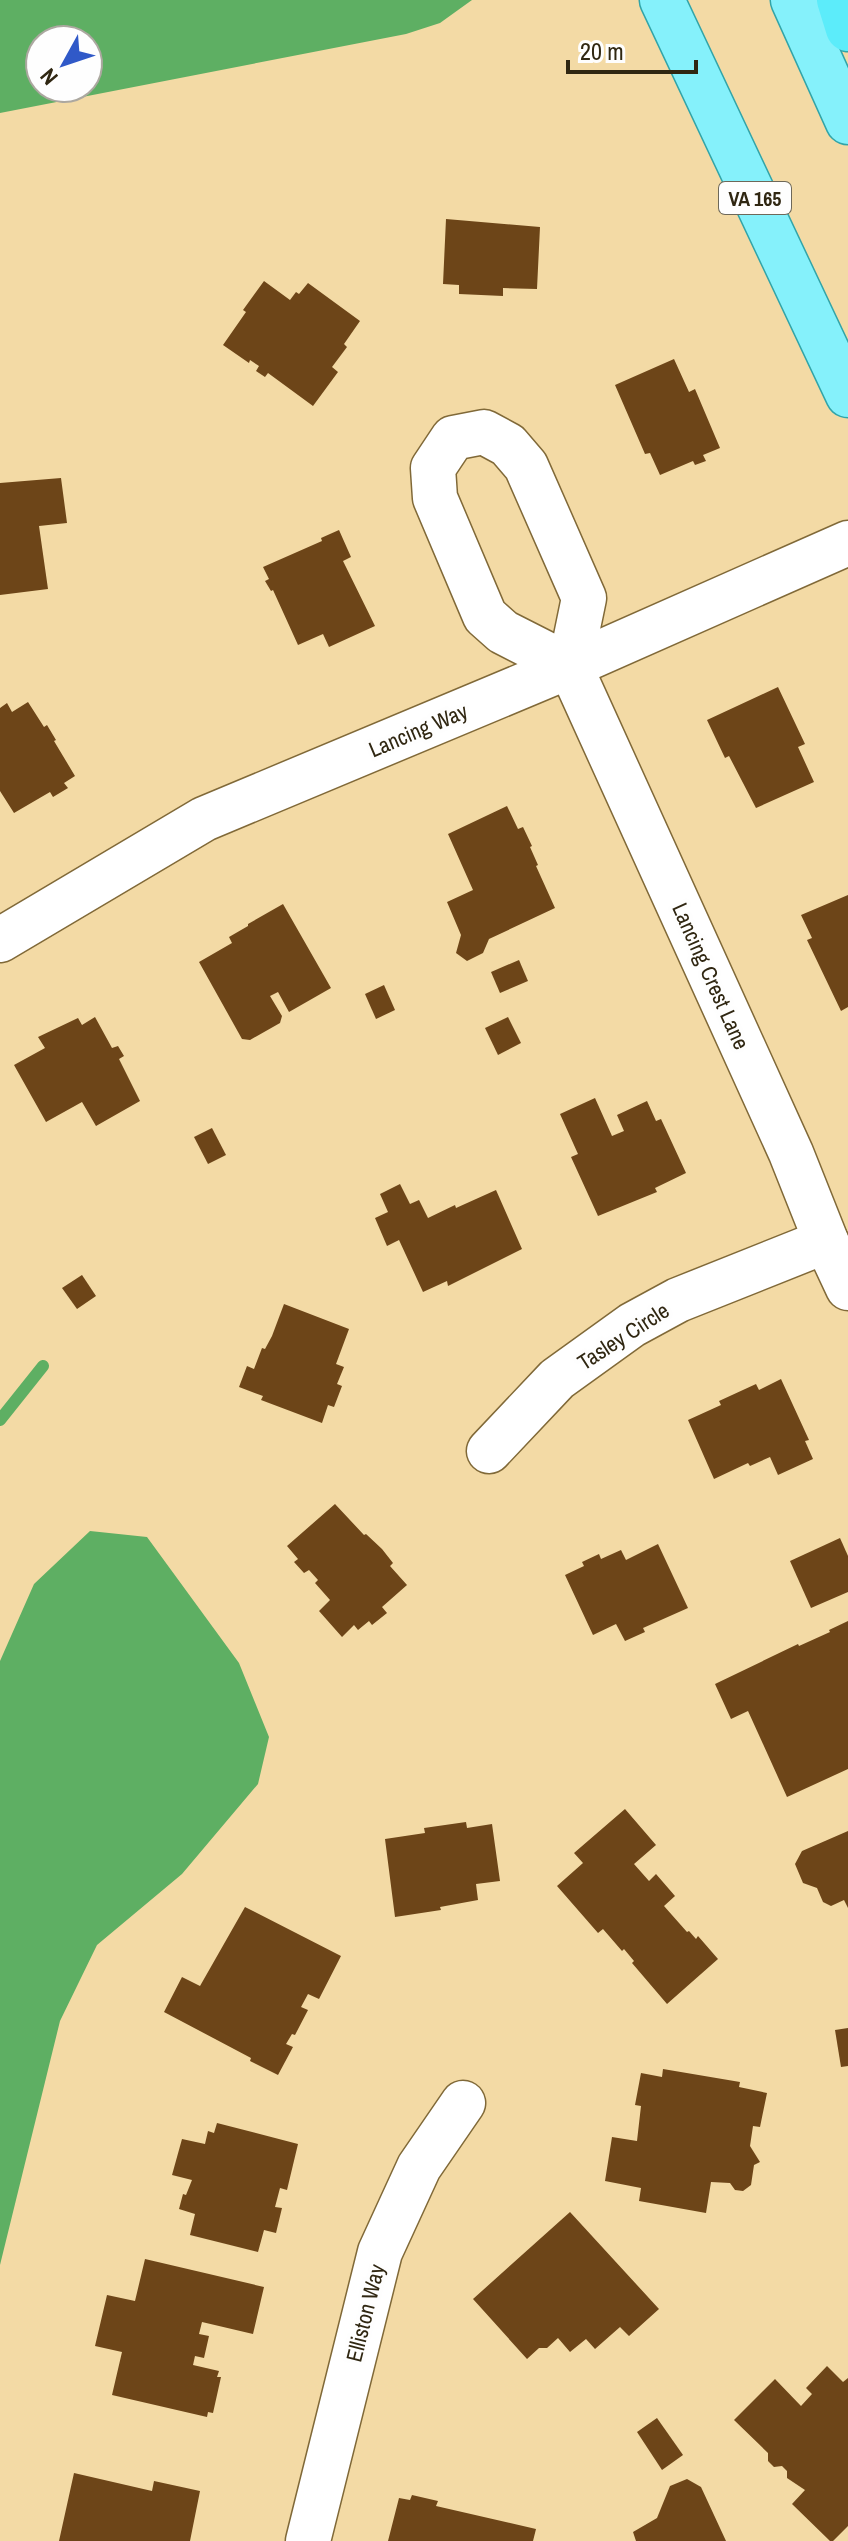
<svg xmlns="http://www.w3.org/2000/svg" width="848" height="2541" viewBox="0 0 848 2541" font-family="'Archivo Narrow',sans-serif">
<style>
.water{fill:#5eaf63;fill-rule:evenodd}
.lines{fill:none;stroke-linecap:round;stroke-linejoin:round}
.stream{stroke:#5eaf63;stroke-width:12}
.building{fill:#6d4518}
.minor-casing{stroke:#806938;stroke-width:47}
.primary-casing{stroke:#32a4a8;stroke-width:47}
.trunk-casing{stroke:#32a4a8;stroke-width:47}
.minor{stroke:#fff;stroke-width:44}
.primary{stroke:#85f1fb;stroke-width:44}
.trunk{stroke:#5cecfa;stroke-width:44}
.labels{text-anchor:middle;dominant-baseline:central;stroke-width:8;stroke-linejoin:round;paint-order:stroke}
.shield{fill:#fefefe;stroke:#6e6859;stroke-width:2}
.shield-label{font-size:20px;font-weight:bold;fill:#302712}
.street-label{font-size:22px;fill:#302712;stroke:#fefefe}
</style>
<rect width="100%" height="100%" fill="#f3daa5"/>
<!-- water -->
<g class="water">
<path d="M0,0H472L440,23L406,34L0,113ZM88,40V88H40V40Z"/>
<path d="M90,1531L147,1537L239,1663L269,1737L258,1784L182,1874L97,1945L60,2021L0,2265V1661L34,1584Z"/>
</g>
<g class="lines">
<!-- stream -->
<path class="stream" d="M0,1420L43,1366"/>
</g>
<!-- building -->
<g class="building">
<path d="M446,219L540,227L537,289L503,288V296L459,294V285L443,284Z"/>
<path d="M264,281L290,300L296,292L299,294L308,283L360,321L344,344L347,347L332,367L338,372L313,406L268,373L265,377L256,371L259,366L250,360L249,363L223,345L246,312L243,310Z"/>
<path d="M674,359L689,392L695,389L720,448L703,455L706,461L695,465L693,461L660,475L650,453L645,454L615,385Z"/>
<path d="M61,478L67,523L39,526L48,589L0,595V483Z"/>
<path d="M339,530L351,557L343,561L375,626L329,647L323,634L298,645L273,590L271,591L265,581L269,579L263,567L322,541L321,538Z"/>
<path d="M778,687L805,744L798,747L814,782L756,808L729,756L725,758L707,720Z"/>
<path d="M28,702L44,727L47,725L56,740L54,741L75,776L64,783L68,788L53,797L50,792L14,813L0,791V708L7,703L12,712Z"/>
<path d="M507,806L518,829L523,827L532,846L530,847L538,865L536,866L555,908L489,939L483,953L467,961L456,953L461,935L447,902L473,890L448,834Z"/>
<path d="M848,895V1007L841,1011L807,940L812,938L801,915Z"/>
<path d="M283,904L331,988L289,1012L278,992L270,996L282,1016L280,1023L250,1040L242,1039L199,962L232,943L229,937L248,926V924Z"/>
<path d="M519,960L528,981L500,993L491,972Z"/>
<path d="M384,985L395,1010L376,1019L365,994Z"/>
<path d="M95,1017L112,1048L118,1046L124,1056L119,1059L140,1101L96,1126L82,1102L46,1122L14,1065L45,1048L38,1037L78,1018L82,1025Z"/>
<path d="M508,1017L521,1043L498,1055L485,1028Z"/>
<path d="M595,1098L612,1136L624,1131L617,1115L647,1101L656,1121L661,1119L686,1173L655,1188L657,1192L598,1216L571,1157L578,1154L560,1114Z"/>
<path d="M212,1128L226,1155L208,1164L194,1137Z"/>
<path d="M400,1184L410,1204L419,1200L428,1218L455,1205L456,1208L496,1190L522,1249L448,1286L447,1281L423,1292L399,1240L387,1246L375,1218L388,1212L380,1194Z"/>
<path d="M82,1275L96,1296L77,1309L62,1288Z"/>
<path d="M284,1304L349,1329L336,1364L344,1367L337,1384L342,1386L334,1407L328,1405L322,1423L261,1400L263,1396L239,1387L247,1366L254,1369L262,1348L265,1349L272,1336Z"/>
<path d="M781,1379L809,1440L805,1441L813,1459L778,1475L770,1457L750,1466L748,1463L714,1479L688,1420L721,1405L719,1401L756,1384L759,1390Z"/>
<path d="M335,1504L364,1535L366,1534L382,1549L393,1563L390,1566L407,1585L382,1607L387,1613L372,1625L369,1621L358,1630L354,1625L342,1637L319,1611L330,1600L315,1583L318,1580L309,1570L304,1573L294,1562L298,1559L287,1546Z"/>
<path d="M840,1538L848,1556V1592L811,1608L790,1561Z"/>
<path d="M658,1544L688,1608L643,1628L645,1632L625,1641L616,1624L593,1635L565,1575L584,1566L582,1562L599,1554L601,1559L621,1550L626,1560Z"/>
<path d="M848,1621V1769L787,1797L748,1711L731,1719L715,1684L798,1644L799,1646L830,1632L829,1630Z"/>
<path d="M625,1809L656,1845L634,1864L649,1881L656,1874L675,1896L664,1906L687,1932L689,1931L696,1939L698,1936L718,1959L667,2004L632,1963L634,1961L624,1949L622,1951L603,1929L598,1933L557,1886L583,1863L574,1853Z"/>
<path d="M466,1822L467,1828L492,1824L500,1881L476,1884L478,1900L440,1907L441,1910L395,1917L385,1839L425,1833L424,1828Z"/>
<path d="M848,1831V1908L844,1900L831,1906L823,1902L817,1888L803,1883L795,1864L802,1851Z"/>
<path d="M245,1907L341,1956L319,1999L308,1994L301,2007L308,2010L295,2035L292,2034L286,2044L293,2047L278,2075L250,2061L251,2058L164,2012L182,1977L200,1986Z"/>
<path d="M848,2028V2066L841,2067L835,2030Z"/>
<path d="M663,2069L740,2082L739,2087L767,2093L760,2127L753,2126L750,2146L760,2162L754,2165L751,2185L743,2191L735,2190L730,2183L711,2182L706,2213L639,2201L641,2188L605,2181L612,2137L637,2141L641,2106L635,2105L641,2073L662,2077Z"/>
<path d="M217,2123L298,2144L287,2190L280,2188L275,2207L282,2208L276,2233L264,2230L258,2252L190,2235L195,2214L179,2209L183,2194L186,2195L192,2180L172,2175L182,2139L205,2144L208,2131L214,2133Z"/>
<path d="M570,2212L659,2309L629,2336L620,2327L595,2349L586,2339L570,2352L558,2338L547,2348H539L527,2359L473,2299Z"/>
<path d="M145,2259L264,2287L253,2334L202,2322L199,2334L209,2336L204,2358L195,2356L193,2365L219,2371L217,2377H221L213,2413L208,2412L207,2417L112,2395L122,2352L95,2346L107,2295L135,2301Z"/>
<path d="M827,2366L843,2382L848,2378V2526L833,2541H830L792,2504L805,2490L787,2478V2471L782,2466L774,2467L768,2461V2453L734,2420L775,2379L801,2406L812,2394L806,2388Z"/>
<path d="M657,2418L683,2455L662,2470L637,2432Z"/>
<path d="M74,2473L152,2491L154,2481L200,2491L190,2541H59Z"/>
<path d="M687,2479L701,2487L726,2541H636L633,2532L657,2518L670,2486Z"/>
<path d="M412,2495L438,2501L436,2506L536,2529L533,2541H388L399,2498L410,2500Z"/>
</g>
<g class="lines">
<!-- minor casing -->
<g class="minor-casing">
<g id="minor">
<path d="M484,432L508,445L526,466L584,598L570,666L503,632L485,616L435,498L433,468L453,438Z"/>
<path d="M570,666L791,1153L826,1241L848,1288"/>
<path d="M0,940L204,819L570,666L848,543"/>
<path d="M489,1451L557,1379L632,1325L678,1300L826,1241"/>
<path d="M308,2541L380,2252L419,2167L463,2103"/>
</g>
</g>
<!-- primary casing -->
<g class="primary-casing">
<g id="primary">
<path d="M662,0L848,395"/>
<path d="M793,0L848,122"/>
</g>
</g>
<!-- trunk casing -->
<g class="trunk-casing">
<path id="trunk" d="M839,0L848,29"/>
</g>
<!-- minor -->
<use href="#minor" class="minor"/>
<!-- primary -->
<use href="#primary" class="primary"/>
<!-- trunk -->
<use href="#trunk" class="trunk"/>
</g>
<g class="labels">
<!-- shield labels -->
<rect class="shield" x="719" y="182" width="72" height="32" rx="6"/>
<g class="shield-label">
<text x="755" y="198">VA 165</text>
</g>
<!-- street labels -->
<g class="street-label">
<text transform="translate(418 730) rotate(-23)">Lancing Way</text>
<text transform="translate(711 976) rotate(66)">Lancing Crest Lane</text>
<text transform="translate(623 1336) rotate(-33)">Tasley Circle</text>
<text transform="translate(365 2313) rotate(-76)">Elliston Way</text>
</g>
</g>
<!-- north arrow -->
<g transform="translate(64 64) rotate(230)"><circle r="38" fill="#fefefe" stroke="#aca8a0" stroke-width="2"/>
<path d="M0-6L14 30L0 20L-14 30Z" fill="#3059c8"/>
<text y="-12" font-size="22" font-weight="bold" text-anchor="middle" fill="#302712">N</text>
</g>
<!-- scale -->
<path d="M568 60v12h128v-12" fill="none" stroke="#302712" stroke-width="4"/>
<text x="580" y="60" font-size="24" fill="#302712" stroke="#fefefe" stroke-width="6" paint-order="stroke">20 m</text>
</svg>
